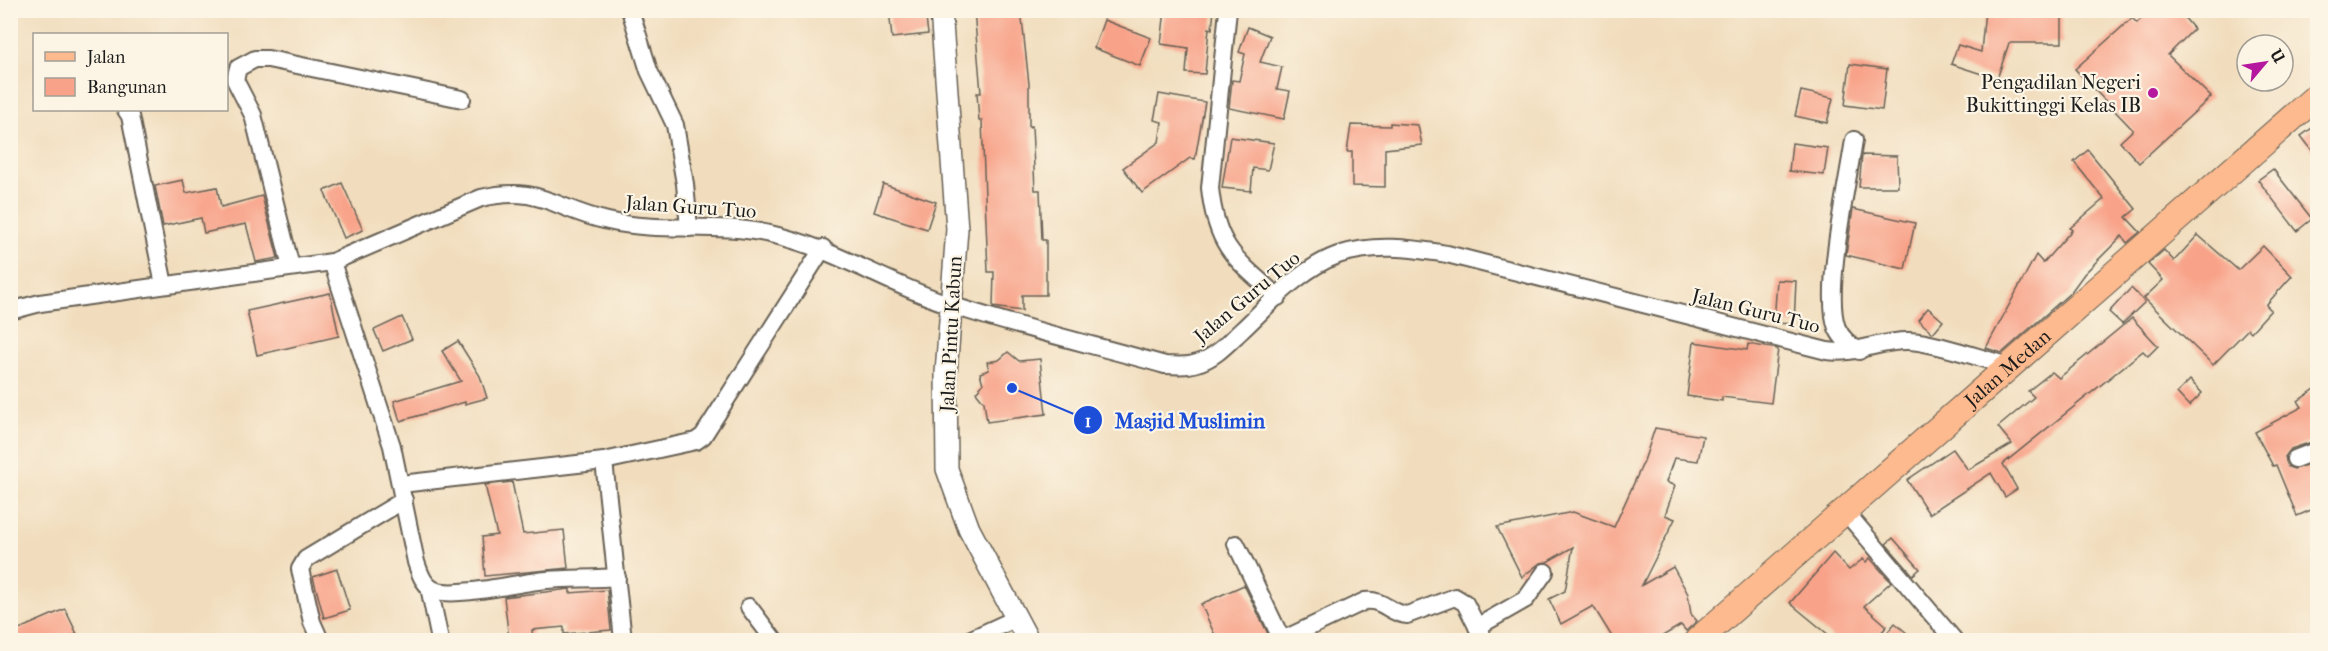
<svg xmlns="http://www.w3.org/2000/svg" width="2328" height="651" viewBox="0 0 2328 651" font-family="'IM FELL French Canon',serif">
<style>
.building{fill:#f8a389}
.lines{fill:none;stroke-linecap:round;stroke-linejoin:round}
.minor-casing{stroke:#676054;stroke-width:20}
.tertiary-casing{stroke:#676054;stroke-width:24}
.primary-casing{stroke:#676054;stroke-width:28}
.minor{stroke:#fff;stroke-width:16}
.tertiary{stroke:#fff;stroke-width:21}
.primary{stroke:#fcba8e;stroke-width:26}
.poi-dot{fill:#b5179e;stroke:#fcf5e5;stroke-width:2}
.labels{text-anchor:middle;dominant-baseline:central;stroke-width:4.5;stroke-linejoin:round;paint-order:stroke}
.poi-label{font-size:20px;fill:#1c1c1c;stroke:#fcf5e5;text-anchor:end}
.street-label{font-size:20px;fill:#1c1c1c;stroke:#fcf5e5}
.leader{fill:none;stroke:#1d4ed8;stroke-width:2}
.callout-dot{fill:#1d4ed8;stroke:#fcf5e5;stroke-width:2}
.mark-label{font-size:18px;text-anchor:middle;font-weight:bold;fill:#fff}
.callout-label{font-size:21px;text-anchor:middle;font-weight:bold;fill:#1d4ed8;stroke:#fcf5e5;stroke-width:4.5;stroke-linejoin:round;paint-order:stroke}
</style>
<rect width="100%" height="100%" fill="#fcf5e5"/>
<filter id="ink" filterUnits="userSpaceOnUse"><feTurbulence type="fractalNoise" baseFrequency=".0167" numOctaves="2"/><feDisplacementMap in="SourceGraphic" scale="12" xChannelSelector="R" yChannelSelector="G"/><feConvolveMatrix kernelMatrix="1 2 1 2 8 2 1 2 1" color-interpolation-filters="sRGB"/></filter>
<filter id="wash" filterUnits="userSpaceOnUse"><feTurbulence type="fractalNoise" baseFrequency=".008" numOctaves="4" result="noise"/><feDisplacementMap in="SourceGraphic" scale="24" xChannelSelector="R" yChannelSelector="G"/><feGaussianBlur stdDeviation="1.35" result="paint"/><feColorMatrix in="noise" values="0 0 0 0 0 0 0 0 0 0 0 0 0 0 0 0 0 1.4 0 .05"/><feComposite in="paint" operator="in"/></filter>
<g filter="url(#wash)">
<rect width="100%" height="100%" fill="#f1ddbd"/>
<g id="blocks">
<!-- building -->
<g class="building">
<path d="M889,10H925L928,34L892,38Z"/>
<path d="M974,10H1021L1029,84V127L1032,126L1035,190H1040L1042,240H1046V295H1022V311L993,307L994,272H988L982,121H979L977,93H981Z"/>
<path d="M1165,10H1214L1212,29L1209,28L1205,74L1186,73L1188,48L1161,44Z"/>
<path d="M1985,10H2062V43H2009L1997,79L1951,64L1958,45L1981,52Z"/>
<path d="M2149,10H2178L2194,29L2168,55L2211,97L2139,163L2120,142L2133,130L2075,69L2132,18L2137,23Z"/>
<path d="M1104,20L1151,38L1140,66L1094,48Z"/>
<path d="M1248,27L1270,36L1260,62L1282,67L1277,89L1290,91L1284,119L1229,108L1232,80L1239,81L1245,54L1239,52Z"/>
<path d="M1850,64L1887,69L1882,110L1845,105Z"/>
<path d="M1801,91L1833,98L1827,123L1795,116Z"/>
<path d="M1159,94L1205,102L1195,159L1190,158L1142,193L1123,168L1159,142L1162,122L1154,120Z"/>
<path d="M1390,123L1418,125L1422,145L1385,149V187L1352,186V152H1347L1351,125L1390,126Z"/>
<path d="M2318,124V158L2301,136Z"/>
<path d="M1230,137L1274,143L1268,170L1253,168L1251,191L1222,188Z"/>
<path d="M1792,143L1828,148L1824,175L1789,171Z"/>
<path d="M2088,150L2136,209L2126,217L2140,232L2127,243L2122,236L2084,274L2071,292L2002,353L1986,348L2036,255L2043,263L2072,230L2070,228L2104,199L2074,162Z"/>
<path d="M1862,155L1897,156L1898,187H1859Z"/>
<path d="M2273,169L2312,219L2297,231L2258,180Z"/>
<path d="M183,180L186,193L217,187L221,207L262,196L278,258L256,262L246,224L204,233L201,218L163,226L155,186Z"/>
<path d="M342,183L363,230L344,238L324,191Z"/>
<path d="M883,184L936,202L927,229L874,212Z"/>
<path d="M1853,209L1915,223L1905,269L1846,255Z"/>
<path d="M2198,235L2238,270L2263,246L2292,276L2266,305L2271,310L2251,332L2248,329L2213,365L2144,298L2163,280L2148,264L2164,250L2174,261Z"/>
<path d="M1777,280L1796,281L1794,324L1774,323Z"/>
<path d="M2131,288L2145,302L2122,324L2109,312Z"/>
<path d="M330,293L339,336L257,355L247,311Z"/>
<path d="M1928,308L1943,321L1933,333L1918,320Z"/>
<path d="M402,317L412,339L383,351L374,330Z"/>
<path d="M2132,318L2158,346L2148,356L2143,351L2003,464L2017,489L2005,497L1991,473L1929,514L1907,480L1953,449L1968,470L2012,444L1998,427L2034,397L2028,391L2052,372L2059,378Z"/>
<path d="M458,341L480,376L487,398L465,404V402L400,421L394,401L461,381L442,351Z"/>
<path d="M1694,342L1747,350L1748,344L1778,349L1771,403L1722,397V401L1687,396Z"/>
<path d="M1008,352L1019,361L1040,359L1046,414L987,422L984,402L976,392L983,384L980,373L989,370L987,362L999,360Z"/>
<path d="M2190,380L2202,393L2189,406L2177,393Z"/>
<path d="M2318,387V440L2291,449L2285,457L2288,467L2294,469L2318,461V507L2297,516L2276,465L2273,466L2255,432L2302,407L2298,401Z"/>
<path d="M1655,428L1703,436L1698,461L1674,458L1666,482L1675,486L1665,515L1675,519L1642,585L1673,567L1688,594L1691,614L1697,621L1686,631L1681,625L1656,640H1614L1593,606L1561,624L1549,599L1565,591L1573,547L1547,562L1540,563L1522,577L1497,527L1573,512L1614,527L1644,461Z"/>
<path d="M512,482L523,534L564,530L568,568L485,576L482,537L497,535L485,485Z"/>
<path d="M1893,538L1920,569L1913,575L1886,544Z"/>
<path d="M1833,553L1849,570L1863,559L1866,562L1870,558L1891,582L1864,606L1887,626L1875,640H1835L1790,603Z"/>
<path d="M337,569L350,610L324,618L313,577Z"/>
<path d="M1244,585L1271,640H1217L1201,604Z"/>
<path d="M570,589V593L607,590L611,630L564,634V627L532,630L533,640H509L504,597Z"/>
<path d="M65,609L77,634L64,640H10V633Z"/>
<path d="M1895,623L1915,640H1881Z"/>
</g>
</g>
</g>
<g filter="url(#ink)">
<use href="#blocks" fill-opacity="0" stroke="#676054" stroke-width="1.5"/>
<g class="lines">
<!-- minor casing -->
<g class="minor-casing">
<g id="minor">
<path d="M630,10L649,71L675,125L685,184L689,228"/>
<path d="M1228,10L1210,188C1216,247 1236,260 1278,297"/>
<path d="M126,110L130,116L164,285"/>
<path d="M1854,140C1848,181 1823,293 1837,328C1842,339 1850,345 1859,351"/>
<path d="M332,262L392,446L416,562C420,574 424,587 437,591C461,597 520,582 547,580C571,578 594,579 617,577"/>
<path d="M291,267L253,115L235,80L238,68L255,59H268L462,99"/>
<path d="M10,311L40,303L332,262L481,198C541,184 555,210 608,221C661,233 716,222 770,234C835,248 888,285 951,305C1021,328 1094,345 1165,365C1176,365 1187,367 1197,363C1215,358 1228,343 1241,331C1270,304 1299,269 1338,255C1374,243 1410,248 1447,254L1827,351C1856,355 1881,340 1909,341C1935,342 1982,359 2009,366"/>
<path d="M2295,459L2318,450"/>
<path d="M604,461L623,640"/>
<path d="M401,484L604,461L696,441L703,436L823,248"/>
<path d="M1844,510L1954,640"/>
<path d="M1236,544L1282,640"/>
<path d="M429,587L440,640"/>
<path d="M749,607L774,640"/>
<path d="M1477,627L1526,599L1545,572"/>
<path d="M320,640L312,622L300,569L306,559L404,500"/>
<path d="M969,640L1017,618"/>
<path d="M1282,640L1365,601C1384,599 1390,614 1407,615L1455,597L1465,603L1484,640"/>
</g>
</g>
<!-- tertiary casing -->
<g class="tertiary-casing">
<path id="tertiary" d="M941,10L957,229L946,373L947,469L969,529L1028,640"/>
</g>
<!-- primary casing -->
<g class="primary-casing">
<g id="primary">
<path id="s1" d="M1698,640L2318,95"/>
</g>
</g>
<!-- minor -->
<use href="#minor" class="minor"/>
<!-- tertiary -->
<use href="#tertiary" class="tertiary"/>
<!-- primary -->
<use href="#primary" class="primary"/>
</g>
</g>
<!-- markers -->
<circle class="poi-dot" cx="2153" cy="93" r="6"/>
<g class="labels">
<!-- poi labels -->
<g class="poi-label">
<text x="2141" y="82">Pengadilan Negeri<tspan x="2141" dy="23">Bukittinggi Kelas IB</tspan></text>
</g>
<!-- street labels -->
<g class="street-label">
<text transform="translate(691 207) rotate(4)">Jalan Guru Tuo</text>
<text transform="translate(1247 297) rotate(-40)">Jalan Guru Tuo</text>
<text transform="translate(1756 311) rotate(14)">Jalan Guru Tuo</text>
<text transform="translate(951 334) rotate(-87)">Jalan Pintu Kabun</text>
<text stroke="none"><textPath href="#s1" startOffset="412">Jalan Medan</textPath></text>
</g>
</g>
<!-- callouts -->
<path class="leader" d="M1012 388L1088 420"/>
<g class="callout-dot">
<circle cx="1012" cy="388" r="6"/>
<circle cx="1088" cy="420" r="15"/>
</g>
<g class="mark-label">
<text x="1088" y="427">1</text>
</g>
<g class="callout-label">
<text x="1190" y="428">Masjid Muslimin</text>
</g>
<!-- margin -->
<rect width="2328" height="651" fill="none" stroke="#fcf5e5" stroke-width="36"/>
<!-- legend -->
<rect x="33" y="33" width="195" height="78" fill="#fcf5e5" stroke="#a29e95" stroke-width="1.5"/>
<rect x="45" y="52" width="30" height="9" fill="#fcba8e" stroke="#a29e95" stroke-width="1.5"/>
<text x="87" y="63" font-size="18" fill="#1c1c1c">Jalan</text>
<rect x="45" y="78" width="30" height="18" fill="#f8a389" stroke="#a29e95" stroke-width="1.5"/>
<text x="87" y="93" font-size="18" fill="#1c1c1c">Bangunan</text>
<!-- north arrow -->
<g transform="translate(2265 63) rotate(61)"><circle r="28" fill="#fcf5e5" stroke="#a29e95" stroke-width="1.5"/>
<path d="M0-4.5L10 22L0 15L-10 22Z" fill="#b5179e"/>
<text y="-9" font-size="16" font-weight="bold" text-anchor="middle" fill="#1c1c1c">U</text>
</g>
</svg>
